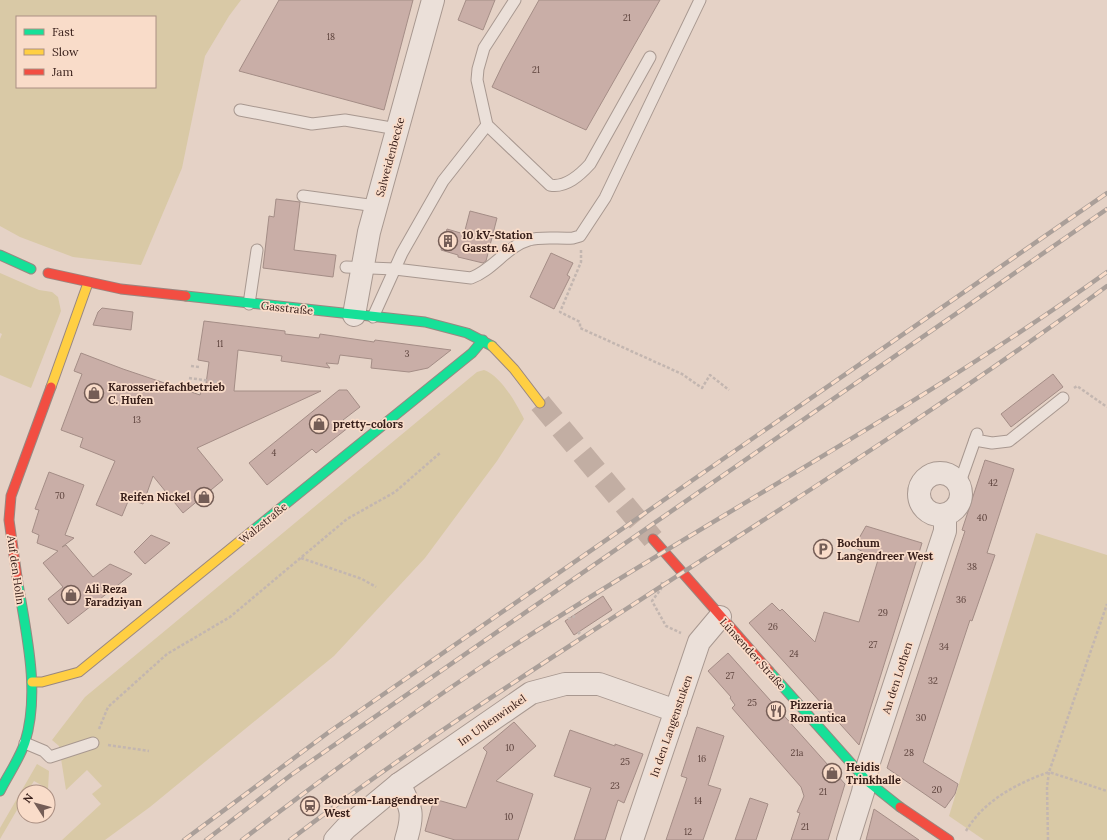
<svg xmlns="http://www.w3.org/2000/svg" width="1107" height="840" viewBox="0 0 1107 840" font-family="Lora,serif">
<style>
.green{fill:#d9c9a6;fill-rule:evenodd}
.building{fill:#c9aea7;stroke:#a48d86}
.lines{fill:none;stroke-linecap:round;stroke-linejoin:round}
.secondary-tunnel{stroke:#c2aea3;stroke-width:22;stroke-dasharray:22 11;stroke-linecap:butt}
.lane-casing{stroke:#a89890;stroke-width:13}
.street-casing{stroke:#a89890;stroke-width:24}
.fast-casing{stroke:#998780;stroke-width:11}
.slow-casing{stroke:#998780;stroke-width:11}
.jam-casing{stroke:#998780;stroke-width:11}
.path{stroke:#c3b6b0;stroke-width:2.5;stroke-dasharray:3 2;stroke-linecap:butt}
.lane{stroke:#ebe0d9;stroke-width:11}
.street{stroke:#ebe0d9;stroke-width:22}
.fast{stroke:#16e098;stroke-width:9}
.slow{stroke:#ffcf43;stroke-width:9}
.jam{stroke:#f24e42;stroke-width:9}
.rail-casing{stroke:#aa9f99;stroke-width:4.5}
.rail{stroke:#f9dcc9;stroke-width:3;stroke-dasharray:9;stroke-linecap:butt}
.labels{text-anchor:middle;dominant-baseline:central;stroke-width:3.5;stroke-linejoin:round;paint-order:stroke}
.number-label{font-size:9px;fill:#5c423c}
.street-label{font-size:11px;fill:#371e19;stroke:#f9dcc9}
.poi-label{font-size:11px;font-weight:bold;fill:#371e19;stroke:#f9dcc9;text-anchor:start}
</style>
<rect width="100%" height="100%" fill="#e5d2c6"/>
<!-- green -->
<g class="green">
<path d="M0,0H241L229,16L205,56L182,168L141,265L73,257L20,237L0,226ZM17,17H155V87H17Z"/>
<path d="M0,273L39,290L52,292L58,297L61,311L31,388L0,375V339L2,334L0,333Z"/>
<path d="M484,370C501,376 516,403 524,419L497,461L425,558L334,656L150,807L105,840H62L101,804L92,794L102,786L87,770L66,790L59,746L52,740L85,697L477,372Z"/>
<path d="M1036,533L1107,555V840H984L949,816Z"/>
<path d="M37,764L49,771L48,789L34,781L27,792H24V798L0,839V828Z"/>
</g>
<!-- building -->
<g class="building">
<path d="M279,0H413L384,110L239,71Z"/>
<path d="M466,0H495L483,30L458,20Z"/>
<path d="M539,0H660L586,130L492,87L503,64Z"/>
<path d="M276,199L300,202L294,250L336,255L333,277L263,268L269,216L274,217Z"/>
<path d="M470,211L497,218L486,261L483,263L458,257V255L441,250L447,229L464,234Z"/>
<path d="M551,253L573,263L567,275L570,277L554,309L530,297Z"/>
<path d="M102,308L133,312L131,330L93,325L98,312Z"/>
<path d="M204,321L285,331V334L319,338L320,334L374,342L375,340L451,350L428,368L409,372L371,368L372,359L340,355L338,364L326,363L330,368L281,361L282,356L238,350L234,391H321L197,448L223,480L183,513L153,476L143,504L129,499L122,516L96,505L115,461L80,447L83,438L61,430L82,374L74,371L81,353L123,369L200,395L201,391H205L209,362L198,360Z"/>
<path d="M1053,374L1063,387L1011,427L1001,414Z"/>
<path d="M339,390H347L360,407L343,420L349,427L316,453L312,449L267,485L249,463Z"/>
<path d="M985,460L1014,469L987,553L995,555L972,621L970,620L923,762L958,784L955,794L945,808L887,768L965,531L962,530Z"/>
<path d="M49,472L84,485L65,535L74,538L62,547L66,545L93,577L110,564L132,574L68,624L48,599L63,587L43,563L58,551L37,543L39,535L32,532L39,510L35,509Z"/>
<path d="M866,526L922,543L859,745L749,623L772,603L780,611L782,609L815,642L824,612L859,622L878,560L854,547Z"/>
<path d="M151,535L170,543L145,564L134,552Z"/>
<path d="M603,596L612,610L574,635L565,621Z"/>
<path d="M728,653L845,784L828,840H791L800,813L797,812L804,796L801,787L732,708L735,705L730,698L731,697L708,671Z"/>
<path d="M514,722L536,746L496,781L533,794L518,840H455L425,831L434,799L466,808L487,752L483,748Z"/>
<path d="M697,727L724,736L708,785L721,789L703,840H666L687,778L681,776Z"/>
<path d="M570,730L615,746V744L643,754L624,803L618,800L605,840H574L591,788L554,776Z"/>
<path d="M750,798L768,804L756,840H735Z"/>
<path d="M874,809L919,840H866Z"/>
</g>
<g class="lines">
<!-- secondary-tunnel -->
<path class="secondary-tunnel" d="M540,403L653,539"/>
<!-- lane casing -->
<g class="lane-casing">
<g id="lane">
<path d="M515,0L484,48L478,69L477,80L487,125L550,185C566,188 580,175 590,164L650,57"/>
<path d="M240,110L312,124L345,120L397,129"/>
<path d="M303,196L376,206"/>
<path d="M346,267L395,269L471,278C493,270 507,246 529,240C540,236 561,239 573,238L580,236L605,198L700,0"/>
<path d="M249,304L257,250"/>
<path d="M373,317L402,253L443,181L487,125"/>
<path d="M975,440L992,443L1009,441L1063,398"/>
<path d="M959,485L977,434"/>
<path d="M25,743L44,751L50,757L93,743"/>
</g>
</g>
<!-- street casing -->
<g class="street-casing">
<g id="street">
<path d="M354,315L369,232L433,0"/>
<circle cx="940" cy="494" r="21"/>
<path d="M399,784C412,808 414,814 406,840"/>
<path d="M335,840L346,828L399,784L531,693L565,684H599L676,711"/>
<path d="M632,840L699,642L720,617"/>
<path d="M848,840L863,792L868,765L945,531V516"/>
</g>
</g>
<!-- fast casing -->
<g class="fast-casing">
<g id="fast">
<path d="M0,255L31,269"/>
<path d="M186,296L425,322L467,333L492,346"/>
<path d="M251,532L472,353L483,340"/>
<path d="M769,671L866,780L900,807"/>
<path d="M0,791C8,775 20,758 25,742C41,690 25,629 17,577"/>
</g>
</g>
<!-- slow casing -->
<g class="slow-casing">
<g id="slow">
<path d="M492,346L514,369L540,403"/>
<path d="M51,387L88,283"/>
<path d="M32,682H42L79,672L251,532"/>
</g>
</g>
<!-- jam casing -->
<g class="jam-casing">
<g id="jam">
<path d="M48,273L121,289L186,296"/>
<path d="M653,539L769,671"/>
<path d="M17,577L9,520L11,496L51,387"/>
<path d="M900,807L949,840"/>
</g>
</g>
<!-- path -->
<g class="path">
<path d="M581,250V262L560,312L580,322V328L682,374L702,388L710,375L729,390"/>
<path d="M191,366L199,367"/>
<path d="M189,378L218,382"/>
<path d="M1074,388L1077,386L1107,407"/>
<path d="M301,558L362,579L376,587"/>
<path d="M662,582L661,589L652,601L666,626L681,633"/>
<path d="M568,619L575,616"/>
<path d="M578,634L581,631"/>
<path d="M99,729L108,707L167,654L230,617L347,519L395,492L440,453"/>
<path d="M108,745L149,751"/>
<path d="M966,831C984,800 1018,783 1049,772L1107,604"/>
<path d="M1048,840L1047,787L1049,772L1107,791"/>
</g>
<!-- lane -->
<use href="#lane" class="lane"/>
<!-- street -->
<use href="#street" class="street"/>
<!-- fast -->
<use href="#fast" class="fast"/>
<!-- slow -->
<use href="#slow" class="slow"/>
<!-- jam -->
<use href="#jam" class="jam"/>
<!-- rail casing -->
<g class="rail-casing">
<g id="rail">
<path d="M184,840L329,732L1107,193"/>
<path d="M206,840L291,775L1107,209"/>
<path d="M242,840C322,779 403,719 487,663C691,528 908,415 1107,272"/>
<path d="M290,840C381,770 476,707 571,645C751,527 934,414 1107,286"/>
</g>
</g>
<!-- rail -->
<use href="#rail" class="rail"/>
</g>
<!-- icons -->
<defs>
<g id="building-ring" transform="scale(1)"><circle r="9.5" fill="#f9dcc9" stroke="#745d56" stroke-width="1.5"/><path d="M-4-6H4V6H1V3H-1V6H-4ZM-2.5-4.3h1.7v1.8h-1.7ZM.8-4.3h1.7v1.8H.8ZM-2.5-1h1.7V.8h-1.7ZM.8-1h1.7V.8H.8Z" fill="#745d56"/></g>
<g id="shop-ring" transform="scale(1)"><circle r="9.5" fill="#f9dcc9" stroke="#745d56" stroke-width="1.5"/><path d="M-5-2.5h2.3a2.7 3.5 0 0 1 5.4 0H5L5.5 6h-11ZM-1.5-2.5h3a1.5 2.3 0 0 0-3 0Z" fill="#745d56"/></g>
<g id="parking-ring" transform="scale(1)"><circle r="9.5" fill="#f9dcc9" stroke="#745d56" stroke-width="1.5"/><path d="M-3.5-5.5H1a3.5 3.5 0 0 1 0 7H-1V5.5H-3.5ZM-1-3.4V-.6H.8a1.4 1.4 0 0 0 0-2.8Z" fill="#745d56"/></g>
<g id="restaurant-ring" transform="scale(1)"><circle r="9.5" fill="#f9dcc9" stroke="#745d56" stroke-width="1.5"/><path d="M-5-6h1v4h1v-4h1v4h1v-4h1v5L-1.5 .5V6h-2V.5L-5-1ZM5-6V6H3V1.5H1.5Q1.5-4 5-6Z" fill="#745d56"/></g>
<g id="station-ring" transform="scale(1)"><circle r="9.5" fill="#f9dcc9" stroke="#745d56" stroke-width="1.5"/><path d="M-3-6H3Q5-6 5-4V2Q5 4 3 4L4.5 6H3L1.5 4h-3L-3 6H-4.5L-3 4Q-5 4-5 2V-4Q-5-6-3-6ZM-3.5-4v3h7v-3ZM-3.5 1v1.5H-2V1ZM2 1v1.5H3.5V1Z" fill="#745d56"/></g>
</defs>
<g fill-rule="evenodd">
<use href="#building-ring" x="448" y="241"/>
<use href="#shop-ring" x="94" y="393"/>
<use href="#shop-ring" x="319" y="424"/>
<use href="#shop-ring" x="204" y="497"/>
<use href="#parking-ring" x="823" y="549"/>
<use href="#shop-ring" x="71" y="595"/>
<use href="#restaurant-ring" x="776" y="711"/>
<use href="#shop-ring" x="832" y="773"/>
<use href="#station-ring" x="310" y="806"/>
</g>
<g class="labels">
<!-- number labels -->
<g class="number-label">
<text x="627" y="17">21</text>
<text x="331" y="36">18</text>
<text x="536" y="69">21</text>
<text x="220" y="343">11</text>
<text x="407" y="353">3</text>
<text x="137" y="419">13</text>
<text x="274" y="452">4</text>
<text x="993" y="482">42</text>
<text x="60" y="495">70</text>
<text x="982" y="517">40</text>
<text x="972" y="566">38</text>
<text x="961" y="599">36</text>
<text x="883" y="612">29</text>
<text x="773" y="626">26</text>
<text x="873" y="644">27</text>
<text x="944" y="646">34</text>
<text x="794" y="653">24</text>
<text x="730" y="675">27</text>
<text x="933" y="680">32</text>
<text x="752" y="702">25</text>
<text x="921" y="717">30</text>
<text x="510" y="747">10</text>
<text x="797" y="752">21a</text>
<text x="909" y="752">28</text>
<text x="702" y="758">16</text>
<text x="625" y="761">25</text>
<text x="615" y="785">23</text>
<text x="937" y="789">20</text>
<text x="823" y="791">21</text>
<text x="698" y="800">14</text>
<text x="509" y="816">10</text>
<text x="805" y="826">21</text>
<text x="688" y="831">12</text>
</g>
<!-- street labels -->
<g class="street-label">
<text transform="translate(390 157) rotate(-75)">Salweidenbecke</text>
<text transform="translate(287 308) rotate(6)">Gasstraße</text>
<text transform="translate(263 523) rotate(-39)">Walzstraße</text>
<text transform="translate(16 570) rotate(82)">Auf den Holln</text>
<text transform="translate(753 654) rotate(48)">Lünsender Straße</text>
<text transform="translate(897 678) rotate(-72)">An den Lothen</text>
<text transform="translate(492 720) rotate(-35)">Im Uhlenwinkel</text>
<text transform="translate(671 726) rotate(-71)">In den Langenstuken</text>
</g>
<!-- poi labels -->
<g class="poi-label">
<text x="462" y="235">10 kV-Station<tspan x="462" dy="13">Gasstr. 6A</tspan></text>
<text x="108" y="387">Karosseriefachbetrieb<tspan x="108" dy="13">C. Hufen</tspan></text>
<text x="333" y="424">pretty-colors</text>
<text x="190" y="497" text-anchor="end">Reifen Nickel</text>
<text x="837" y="543">Bochum<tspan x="837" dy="13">Langendreer West</tspan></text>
<text x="85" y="589">Ali Reza<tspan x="85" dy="13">Faradziyan</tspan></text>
<text x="790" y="705">Pizzeria<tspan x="790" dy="13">Romantica</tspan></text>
<text x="846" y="767">Heidis<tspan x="846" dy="13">Trinkhalle</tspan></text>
<text x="324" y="800">Bochum-Langendreer<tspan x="324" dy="13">West</tspan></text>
</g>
</g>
<!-- legend -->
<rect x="16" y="16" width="140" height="72" fill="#f9dcc9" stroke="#ab9083"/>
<rect x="24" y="29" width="20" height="6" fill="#16e098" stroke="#ab9083"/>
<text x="52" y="36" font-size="12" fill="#371e19">Fast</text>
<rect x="24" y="49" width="20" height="6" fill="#ffcf43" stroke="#ab9083"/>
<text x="52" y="56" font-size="12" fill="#371e19">Slow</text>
<rect x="24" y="69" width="20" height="6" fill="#f24e42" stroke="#ab9083"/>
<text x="52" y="76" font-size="12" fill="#371e19">Jam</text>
<!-- north arrow -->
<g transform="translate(36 804) rotate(306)"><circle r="19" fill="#f9dcc9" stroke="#ab9083"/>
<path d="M0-3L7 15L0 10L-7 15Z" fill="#745d56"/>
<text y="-6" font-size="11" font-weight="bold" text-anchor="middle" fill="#371e19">N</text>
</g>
</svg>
